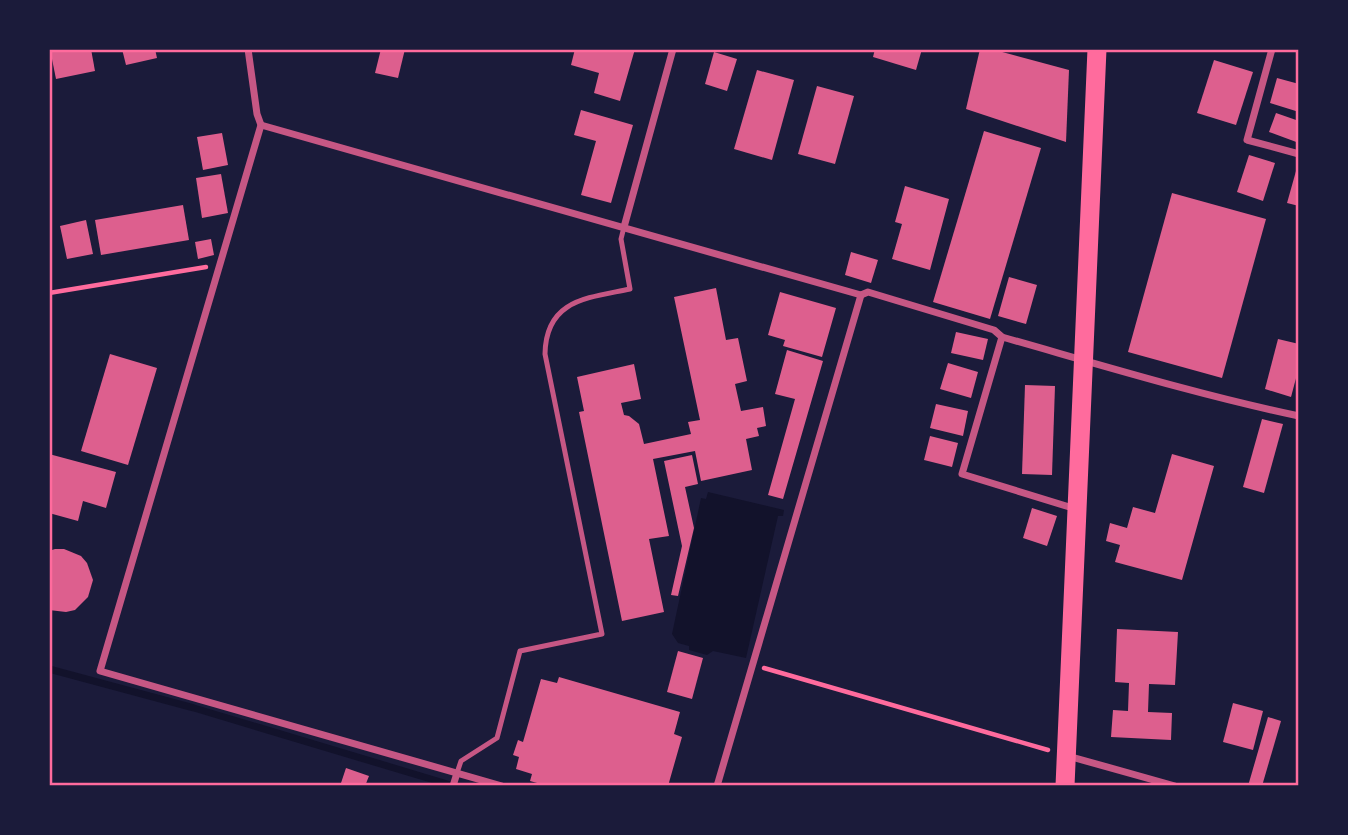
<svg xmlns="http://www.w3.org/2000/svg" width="1348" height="835" viewBox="0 0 1348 835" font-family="'Golos Text',sans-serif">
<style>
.water{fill:#12122b}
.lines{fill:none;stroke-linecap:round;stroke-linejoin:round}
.stream{stroke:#12122b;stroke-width:7}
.building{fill:#dd5f8e}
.path{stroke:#ff6b9d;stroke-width:4.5}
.service{stroke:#c65784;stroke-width:5}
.minor{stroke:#c65784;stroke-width:7}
.trunk{stroke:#ff6b9d;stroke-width:19}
.neatline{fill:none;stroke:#ff6b9d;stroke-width:2.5}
</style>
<rect width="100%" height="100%" fill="#1b1b3a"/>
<!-- water -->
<path class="water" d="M708,492L784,510L783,516H778L746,658L713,651L707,655L689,650V646L678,643L672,634L701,498L706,499Z"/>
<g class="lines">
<!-- stream -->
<path class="stream" d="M49,669L194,708L454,786"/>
</g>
<!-- building -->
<g class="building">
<path d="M50,49H91L95,71L56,79Z"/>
<path d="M122,49H155L157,58L126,65Z"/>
<path d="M381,49H405L398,78L375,73Z"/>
<path d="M575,49H635L620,101L594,93L599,73L571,65Z"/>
<path d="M875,49H922L916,70L873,57Z"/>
<path d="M980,49H991L1069,70L1066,142L966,109Z"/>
<path d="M714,52L737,59L727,91L705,84Z"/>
<path d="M1214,60L1253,72L1236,125L1197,113Z"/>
<path d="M757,70L794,80L772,160L734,149Z"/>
<path d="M1277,78L1299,84V112L1270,103Z"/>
<path d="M817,86L854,96L835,164L798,154Z"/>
<path d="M581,110L633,125L611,203L581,195L596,141L574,135Z"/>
<path d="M1276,113L1299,121V143L1269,132Z"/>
<path d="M984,131L1041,148L990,319L933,302Z"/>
<path d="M222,133L228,165L203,170L197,137Z"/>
<path d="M1249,155L1275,163L1263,201L1237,192Z"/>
<path d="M1296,171H1299V206L1287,203Z"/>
<path d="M221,174L228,213L202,218L196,178Z"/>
<path d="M905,186L949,199L930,270L892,259L902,224L895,222Z"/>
<path d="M1172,193L1266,219L1222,378L1128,352Z"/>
<path d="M183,205L189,240L101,255L95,220Z"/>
<path d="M86,220L93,254L67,259L60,226Z"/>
<path d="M211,239L214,255L198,259L195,242Z"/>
<path d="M851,252L878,260L871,283L845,275Z"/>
<path d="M1009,277L1037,285L1026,324L998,316Z"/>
<path d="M716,288L726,340L738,338L747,381L735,384L741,411L763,407L766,426L757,428L759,436L746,439L752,470L701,481L695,451L653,459L669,536L649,539L664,612L622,621L579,412L584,411L577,377L634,364L641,399L621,403L624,415L629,416L639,424L644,444L691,434L688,422L700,420L674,297Z"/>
<path d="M780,292L836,308L822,357L783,346L785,340L768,335Z"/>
<path d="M956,332L988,339L983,360L951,353Z"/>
<path d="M1278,339L1299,344V367L1291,397L1265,389Z"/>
<path d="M787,350L823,361L783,499L768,495L795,399L775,394Z"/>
<path d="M110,354L157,368L128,465L81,451Z"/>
<path d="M948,363L978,372L971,398L940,389Z"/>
<path d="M1025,385L1055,386L1052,475L1022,474Z"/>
<path d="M936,404L968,411L963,436L930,428Z"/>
<path d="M1262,419L1283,424L1264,493L1243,487Z"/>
<path d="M930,436L958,443L952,467L924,460Z"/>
<path d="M49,454L116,472L106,508L83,501L78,521L49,513Z"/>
<path d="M1172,454L1214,466L1182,580L1115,562L1120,545L1106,541L1110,523L1127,528L1133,507L1155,513Z"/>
<path d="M692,455L698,484L685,487L694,528L678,596L671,595L682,546L664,461Z"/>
<path d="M1032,508L1057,516L1047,546L1023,538Z"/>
<path d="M55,549H64L81,556L87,563L93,580L88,597L75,610L66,612L49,610V551Z"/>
<path d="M1117,629L1178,632L1175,685L1149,684L1148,712L1172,713L1171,740L1111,737L1113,710L1128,711L1129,683L1115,682Z"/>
<path d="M678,651L703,658L692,699L667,692Z"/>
<path d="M559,677L680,712L674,734L682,737L668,786H548L530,781L532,774L516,769L519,757L513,755L518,740L523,742L541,679L557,683Z"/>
<path d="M1233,703L1263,711L1253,750L1223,742Z"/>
<path d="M1268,717L1281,721L1262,786H1248Z"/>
<path d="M346,768L369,776L365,786H340Z"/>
</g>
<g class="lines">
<!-- path -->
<g class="path">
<path d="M49,293L206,267"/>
<path d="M764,668L1048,750"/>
</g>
<!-- service -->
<path class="service" d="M457,773L461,761L497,738L520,651L602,634L545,354C546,299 588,298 630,289L621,239L624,227"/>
<!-- minor -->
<g class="minor">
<path d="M248,49L257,114L261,125L100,671L502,786"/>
<path d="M1272,49L1247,140L1299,154"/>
<path d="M261,125L861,295L868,292L994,330L1002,337C1101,365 1199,395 1299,416"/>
<path d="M624,227L673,49"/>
<path d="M1002,337L962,474L1076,509"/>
<path d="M1068,756L1175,786"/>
<path d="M453,786L457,773"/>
<path d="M717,786L861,295"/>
</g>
<!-- trunk -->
<path class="trunk" d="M1065,786L1097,49"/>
</g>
<!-- border -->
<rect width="1348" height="835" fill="none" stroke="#1b1b3a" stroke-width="102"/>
<rect x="51" y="51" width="1246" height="733" class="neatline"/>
</svg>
